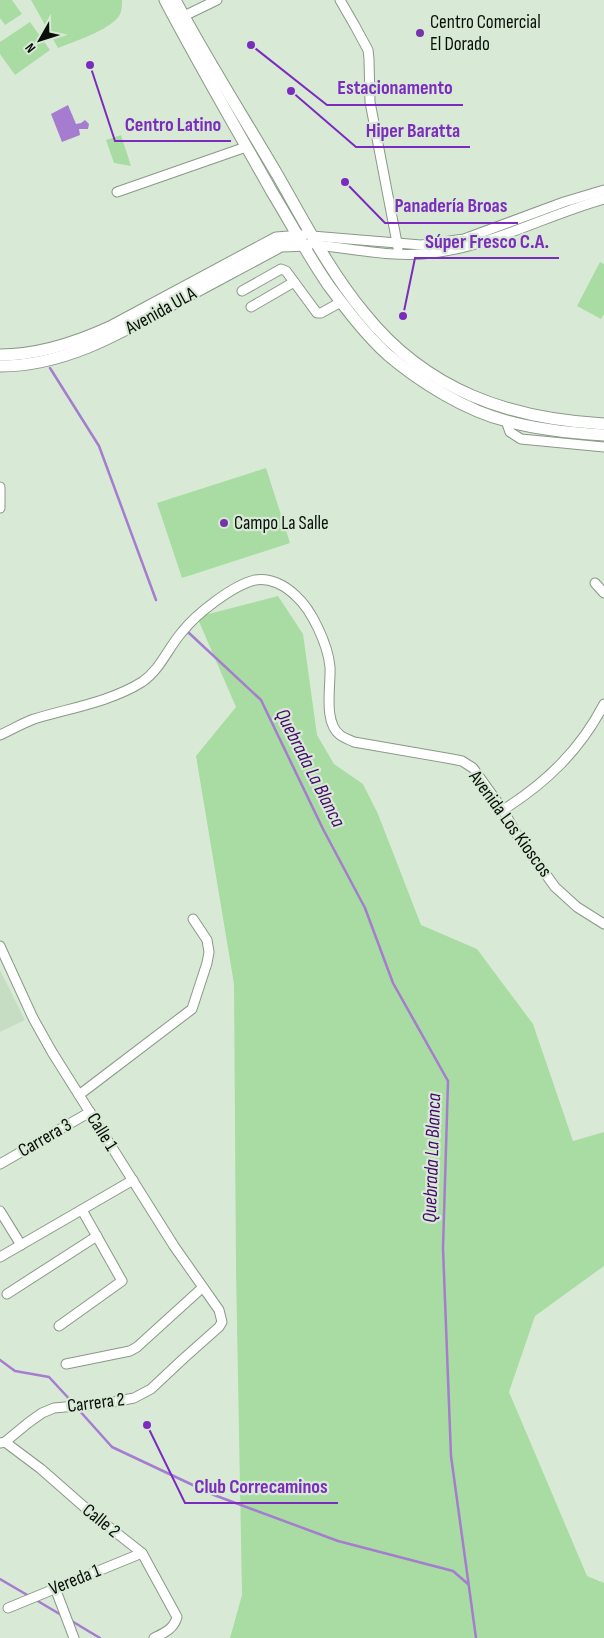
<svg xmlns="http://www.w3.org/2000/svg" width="604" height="1638" viewBox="0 0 604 1638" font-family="'Sofia Sans Condensed',sans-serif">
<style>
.built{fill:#c6ddc4}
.green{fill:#a8dca2}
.water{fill:#a57ccf}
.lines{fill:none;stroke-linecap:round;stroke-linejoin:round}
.stream{stroke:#a57ccf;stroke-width:2.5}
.minor-casing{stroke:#899987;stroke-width:11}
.tertiary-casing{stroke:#899987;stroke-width:13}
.minor{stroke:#fff;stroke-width:9}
.tertiary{stroke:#fff;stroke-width:11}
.poi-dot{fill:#7534a9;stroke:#d8ead6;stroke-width:2}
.labels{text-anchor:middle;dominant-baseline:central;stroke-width:4.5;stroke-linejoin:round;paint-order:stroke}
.poi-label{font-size:19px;fill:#090f09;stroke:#d8ead6;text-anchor:start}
.street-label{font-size:19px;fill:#090f09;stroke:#d8ead6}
.water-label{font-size:20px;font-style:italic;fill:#47066f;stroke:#d8ead6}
.leader{fill:none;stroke:#7b2cbf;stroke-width:2}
.callout-dot{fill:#7b2cbf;stroke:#d8ead6;stroke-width:2}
.callout-label{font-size:20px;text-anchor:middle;font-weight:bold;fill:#7b2cbf;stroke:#d8ead6;stroke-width:4.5;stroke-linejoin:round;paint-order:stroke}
</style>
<rect width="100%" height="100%" fill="#d8ead6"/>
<!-- built -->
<path class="built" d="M0,970L25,1020L0,1032Z"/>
<!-- green -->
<g class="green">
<path d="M0,0H12L22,14L5,25L0,18Z"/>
<path d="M31,0H122C122,5 122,12 119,16C108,31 75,41 58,48Z"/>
<path d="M30,22L50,50L15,75L0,54V42Z"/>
<path d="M121,135L131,166L114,163L106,140Z"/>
<path d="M600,262L604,264V314L601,319L577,306Z"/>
<path d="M266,468L290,543L182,578L157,503Z"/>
<path d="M278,596L303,634L317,735L334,764L363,784L378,814L421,925L477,949L533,1024L573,1141L604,1132V1266L535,1316L509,1392L587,1576L604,1583V1638H230L242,1595L236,1270L234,984L196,756L236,707L197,617Z"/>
</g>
<!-- water -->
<path class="water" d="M68,105L76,124L81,123L85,120L89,124L88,129H79L80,135L62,142L51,114Z"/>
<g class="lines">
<!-- stream -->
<g class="stream">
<path d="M50,368L99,446L156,600"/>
<path d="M189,633L261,700L323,829L365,908L393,983L448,1081L443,1248L451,1456L476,1638"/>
<path d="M0,1360L15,1371L49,1377L73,1403"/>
<path d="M78,1409L112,1447L214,1495L338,1541L453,1571L468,1584"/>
<path d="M0,1579L29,1596"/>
<path d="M36,1600L63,1616"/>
<path d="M70,1620L100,1638"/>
</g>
<!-- minor casing -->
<g class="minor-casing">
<g id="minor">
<path d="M340,0L355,26L368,50L369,59L370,102L398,248"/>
<path d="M184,16L217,0"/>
<path d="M117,192L246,147"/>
<path d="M312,236L421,245L464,239L564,202L604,190"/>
<path d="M317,245C355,249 395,258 432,253C492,246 546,215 604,199"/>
<path d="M242,291L281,269L286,271L317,313H321L341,302"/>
<path d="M251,307L294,282"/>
<path d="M506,421L510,432L521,439L604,447"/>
<path d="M0,487V508"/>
<path d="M595,583L604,593"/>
<path d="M0,735C11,730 23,723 34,719C70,708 110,702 142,682C160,670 168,648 182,632C196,614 233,585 255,580C270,577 286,586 296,596C312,610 328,645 330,667C331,686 323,722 340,735C344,738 350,740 354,742L452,759L462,761L473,768L503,810L516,833L555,887L577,907L604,924"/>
<path d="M503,810C547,782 580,750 604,704"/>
<path d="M0,946L33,1018L52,1052L174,1246L219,1310L222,1322L219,1327L183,1359L151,1389L134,1398L108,1403L54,1408L42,1413L28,1423L5,1442L0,1443"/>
<path d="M79,1095L192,1009L207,963L209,952L207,940L193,919"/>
<path d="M0,1164L90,1112"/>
<path d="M0,1211L21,1245"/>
<path d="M0,1257L133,1180"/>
<path d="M7,1294L97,1236"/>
<path d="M59,1326L122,1281L82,1210"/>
<path d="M66,1364L130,1351L137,1347L202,1288"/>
<path d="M5,1442L41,1469L90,1512L142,1553L177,1617C174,1629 164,1633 154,1638"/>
<path d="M55,1588L74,1638"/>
<path d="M8,1608L142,1553"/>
</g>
</g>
<!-- tertiary casing -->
<g class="tertiary-casing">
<g id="tertiary">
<path d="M165,0C199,65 236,128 272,192C291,223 308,256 329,286C347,310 366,335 388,355C420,382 466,411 507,421C539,430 571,433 604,435"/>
<path d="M175,0C207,60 244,118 278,176C305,223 330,272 365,314C426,390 509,419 604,424"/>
<path d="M0,355C39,355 75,343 110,327L276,238L302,236"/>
<path d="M0,366C64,366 119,334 173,304C209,285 245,265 281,246L308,245"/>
</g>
</g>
<!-- minor -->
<use href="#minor" class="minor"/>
<!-- tertiary -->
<use href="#tertiary" class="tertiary"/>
</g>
<!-- markers -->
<g class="poi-dot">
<circle cx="420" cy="33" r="5"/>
<circle cx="224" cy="523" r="5"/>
</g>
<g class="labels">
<!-- poi labels -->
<g class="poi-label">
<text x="430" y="22">Centro Comercial<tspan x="430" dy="22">El Dorado</tspan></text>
<text x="234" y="523">Campo La Salle</text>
</g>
<!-- street labels -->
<g class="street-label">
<text transform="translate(161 311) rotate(-29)">Avenida ULA</text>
<text transform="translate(510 824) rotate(54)">Avenida Los Kioscos</text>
<text transform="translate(102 1132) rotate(58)">Calle 1</text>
<text transform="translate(45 1138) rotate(-30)">Carrera 3</text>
<text transform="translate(96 1403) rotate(-7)">Carrera 2</text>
<text transform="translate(101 1521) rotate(39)">Calle 2</text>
<text transform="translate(75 1580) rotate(-22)">Vereda 1</text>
</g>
<!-- water labels -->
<g class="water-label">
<text transform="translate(310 768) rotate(63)">Quebrada La Blanca</text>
<text transform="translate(432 1158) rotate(-88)">Quebrada La Blanca</text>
</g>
</g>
<!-- callouts -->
<path class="leader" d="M251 45L327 105H463M90 65L115 141H231M291 91L356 147H470M345 182L385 223H518M403 316L415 258H559M147 1425L185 1503H338"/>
<g class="callout-dot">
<circle cx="251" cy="45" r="5"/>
<circle cx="90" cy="65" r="5"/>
<circle cx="291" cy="91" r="5"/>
<circle cx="345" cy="182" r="5"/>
<circle cx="403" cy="316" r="5"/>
<circle cx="147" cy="1425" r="5"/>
</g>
<g class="callout-label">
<text x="395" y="94">Estacionamento</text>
<text x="173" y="131">Centro Latino</text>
<text x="413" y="137">Hiper Baratta</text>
<text x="451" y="212">Panadería Broas</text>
<text x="487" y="248">Súper Fresco C.A.</text>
<text x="261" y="1493">Club Correcaminos</text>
</g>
<!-- north arrow -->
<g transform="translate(40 40) rotate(231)" stroke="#d8ead6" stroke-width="4" paint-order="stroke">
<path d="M0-4L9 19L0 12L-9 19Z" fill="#090f09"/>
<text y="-8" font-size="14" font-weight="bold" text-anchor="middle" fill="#090f09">N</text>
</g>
</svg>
